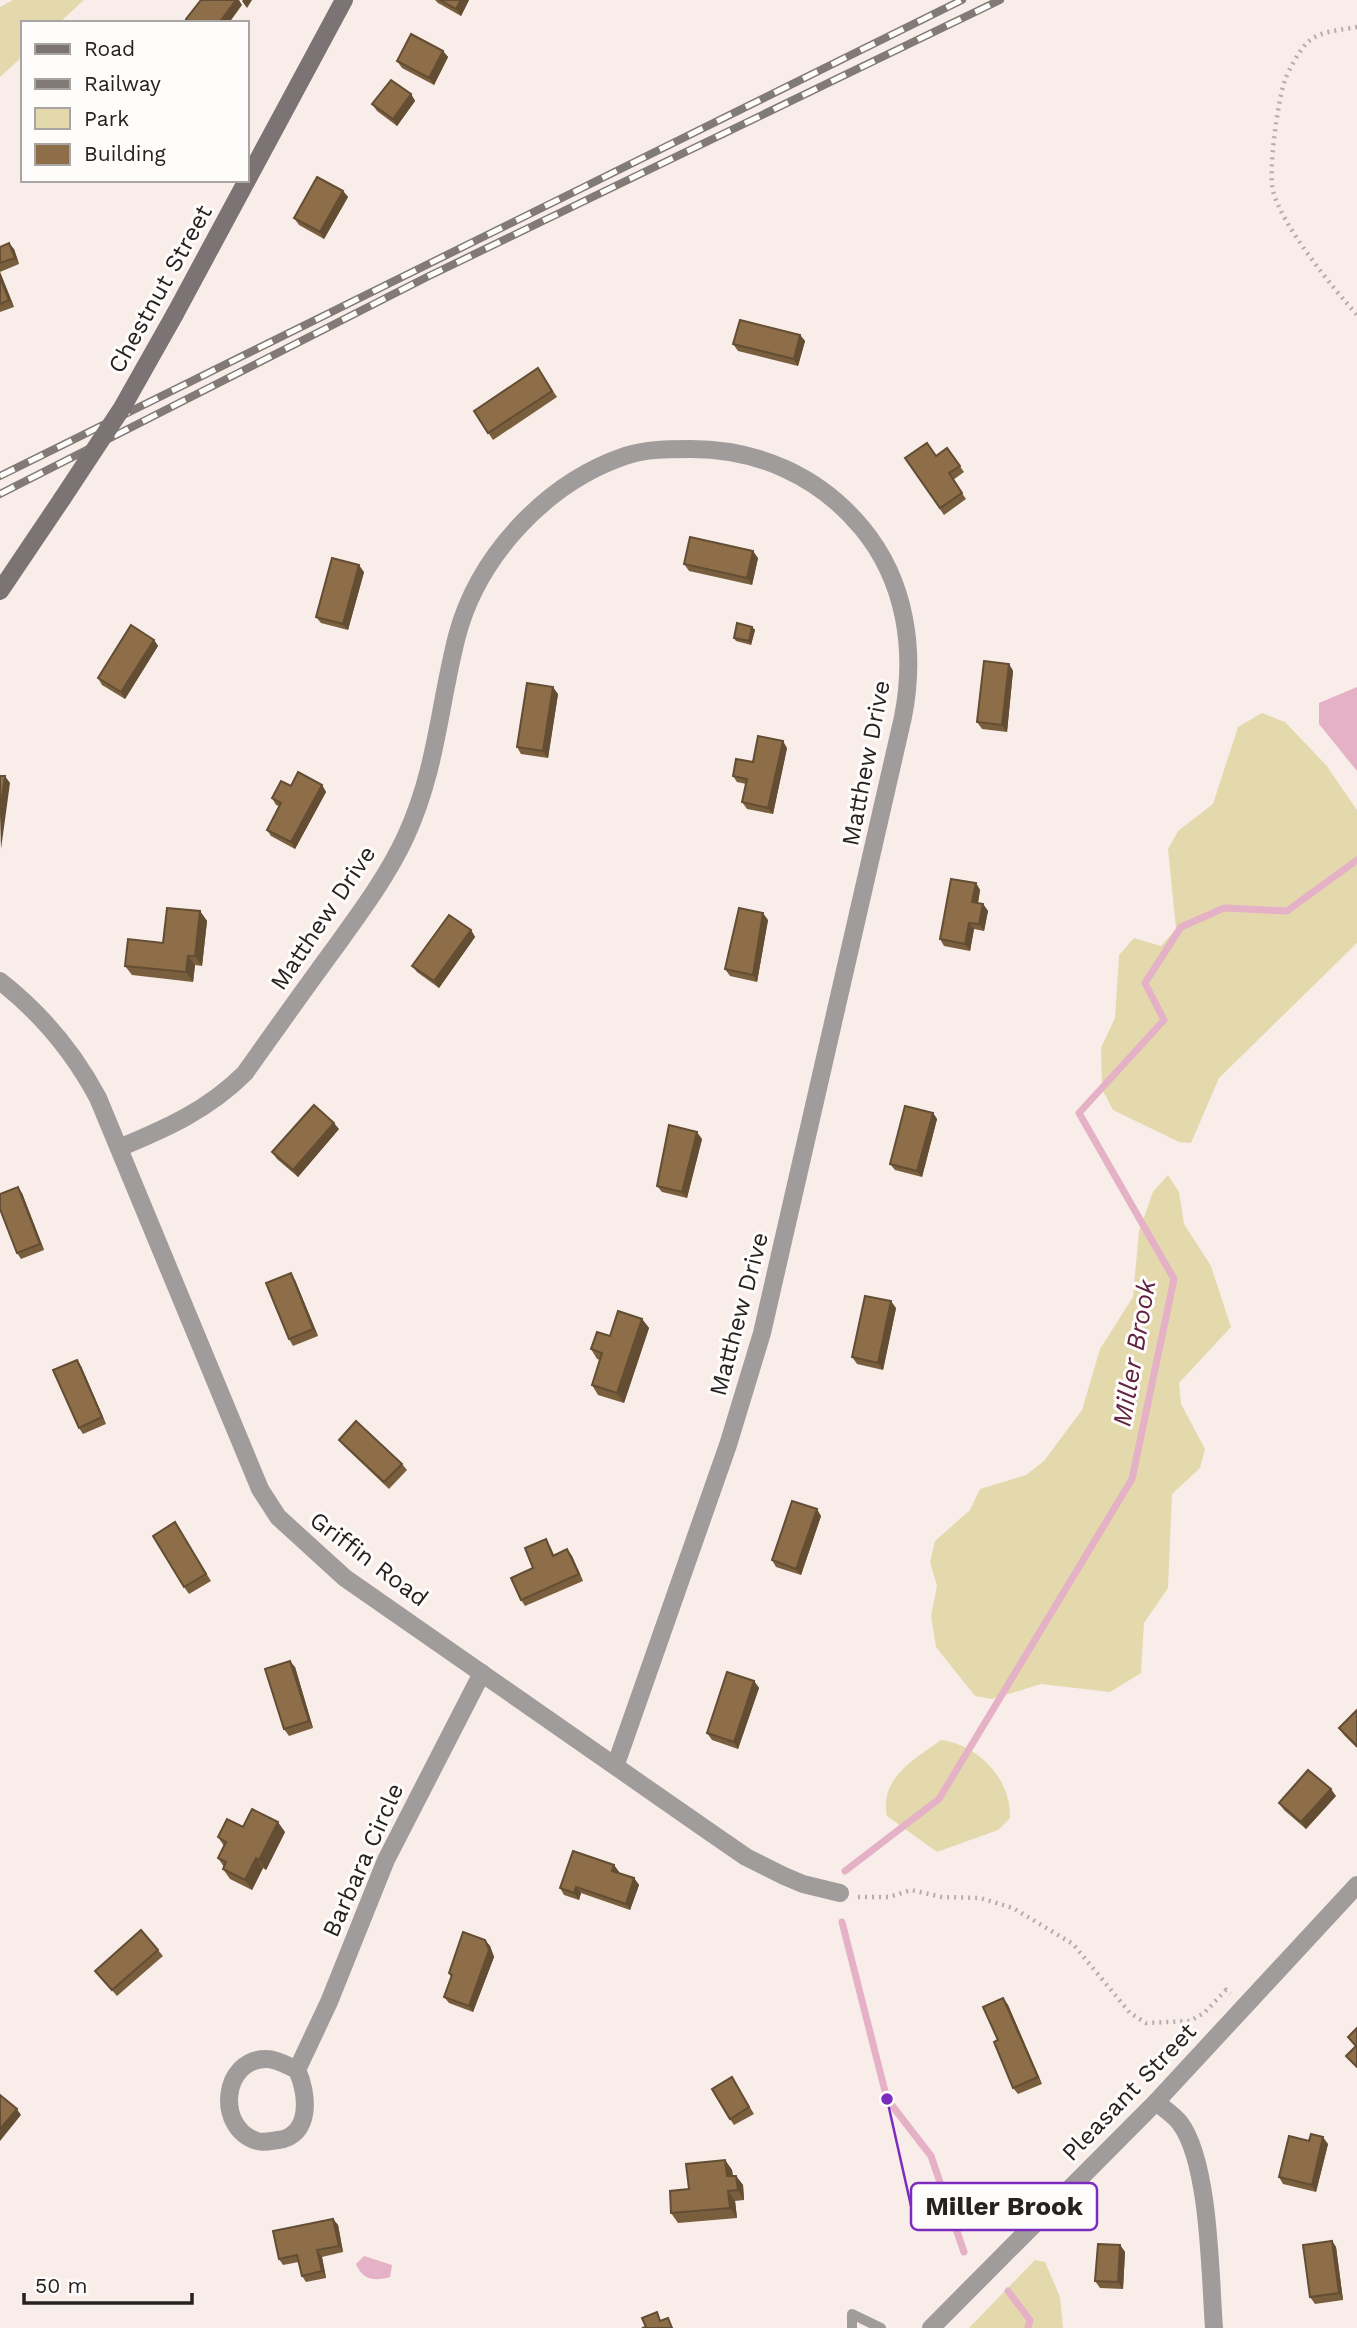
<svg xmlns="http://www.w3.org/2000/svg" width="1357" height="2328" viewBox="0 0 1357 2328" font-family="'Work Sans',sans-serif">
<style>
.green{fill:#e4d9ac}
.water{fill:#e5b1c6}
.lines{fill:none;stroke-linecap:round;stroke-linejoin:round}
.stream{stroke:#e5b1c6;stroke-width:7}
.path{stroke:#b6adaa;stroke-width:4.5;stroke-dasharray:2 5;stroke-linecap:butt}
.service{stroke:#a19c9c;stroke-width:10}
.minor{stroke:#a19c9c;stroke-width:18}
.tertiary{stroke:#a19c9c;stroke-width:18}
.secondary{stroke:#7c7474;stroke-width:18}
.rail-casing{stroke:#817a77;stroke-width:8}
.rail{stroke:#fffdfc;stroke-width:5;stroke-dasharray:16;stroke-linecap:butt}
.secondary-bridge{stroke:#7c7474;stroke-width:18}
.wall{fill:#7a5f3f}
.shaded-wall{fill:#634d33}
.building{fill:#8e6e49;stroke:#634d33;stroke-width:2}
.labels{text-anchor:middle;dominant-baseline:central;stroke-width:6;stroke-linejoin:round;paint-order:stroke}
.street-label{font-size:24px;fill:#262220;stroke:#fffdfc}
.water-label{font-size:26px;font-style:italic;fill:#612341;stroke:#fffdfc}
.leader{fill:none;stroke:#7b2cbf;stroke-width:2.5}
.callout-dot{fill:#7b2cbf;stroke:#fffdfc;stroke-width:2.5}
.callout{fill:#fffdfc;stroke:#7b2cbf;stroke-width:2.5}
.callout-label{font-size:26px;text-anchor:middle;font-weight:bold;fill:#262220}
</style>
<rect width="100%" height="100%" fill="#f8ede9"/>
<!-- green -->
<g class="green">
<path d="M13,0H84L59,23H23V56L0,77V7Z"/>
<path d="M1262,713L1285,722L1326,765L1357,810V943L1219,1078L1191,1143L1179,1142L1113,1110L1102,1089L1101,1048L1115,1018L1119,955L1134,938L1161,946L1176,929L1168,849L1178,831L1213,804L1238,727Z"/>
<path d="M1168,1175L1179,1192L1184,1224L1211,1266L1231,1327L1179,1383L1181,1404L1205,1449L1200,1468L1172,1494L1168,1588L1144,1623L1141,1673L1110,1692L1041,1684L992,1699L975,1696L936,1647L931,1616L937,1586L930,1562L935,1541L970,1510L980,1489L1026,1475L1044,1461L1082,1410L1100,1349L1133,1297L1139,1231L1153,1192Z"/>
<path d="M941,1740C978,1745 1011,1778 1010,1818L998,1830L937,1852L887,1816C879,1778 915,1759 941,1740Z"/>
<path d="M1035,2260L1045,2262L1060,2297L1063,2328H969Z"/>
</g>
<!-- water -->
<g class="water">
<path d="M1357,687V771L1319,724V703Z"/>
<path d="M364,2256L392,2265L390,2277C376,2281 363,2281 356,2264Z"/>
</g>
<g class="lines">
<!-- stream -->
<g class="stream">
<path d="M845,1871L939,1799L1132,1479L1174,1279L1079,1113L1164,1020L1145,983L1181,927L1224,908L1287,911L1357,860"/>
<path d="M842,1922L887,2099L931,2156L964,2252"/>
<path d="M1008,2291L1030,2320L1028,2328"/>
</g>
<!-- path -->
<g class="path">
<path d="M1357,27C1341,30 1318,31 1307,43C1299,51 1289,69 1285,80C1278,99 1268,172 1273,191C1282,226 1333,288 1357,315"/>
<path d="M858,1897H889L911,1890L942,1897L980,1898L1013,1908L1073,1944L1130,2013L1146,2023L1190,2021L1204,2013L1226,1990L1230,1994"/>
</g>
<!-- service -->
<path class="service" d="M852,2328V2314L881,2328"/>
<!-- minor -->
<g class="minor">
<path d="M0,981C42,1014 73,1051 98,1098L260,1489L278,1517L345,1578L704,1828L746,1857L784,1876L803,1884L840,1893"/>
<path d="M119,1148C167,1128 208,1110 245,1073C274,1032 304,990 334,949C360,913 387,877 406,836C437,768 439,706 457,636C478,556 546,483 625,456C646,449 669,449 691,449C758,449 819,476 862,528C906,581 916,651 903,717L762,1333L728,1445L616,1764"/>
<path d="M297,2070C288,2066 277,2059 267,2059C222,2058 215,2128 257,2141C263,2143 271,2141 278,2140C312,2136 308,2093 297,2070L329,2002L386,1860L482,1673"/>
<path d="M1156,2102C1163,2108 1174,2115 1180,2123C1210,2163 1210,2277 1214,2328"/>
</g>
<!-- tertiary -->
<path class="tertiary" d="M931,2328L1156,2102L1357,1885"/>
<!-- secondary -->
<g class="secondary">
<path d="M175,314L344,0"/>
<path d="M0,591L62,499"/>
</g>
<!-- rail casing -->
<g class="rail-casing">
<g id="rail">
<path d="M0,476L962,0"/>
<path d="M0,494L427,277L1000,0"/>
</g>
</g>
<!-- rail -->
<use href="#rail" class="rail"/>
<!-- secondary-bridge -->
<path class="secondary-bridge" d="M62,499L122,408L175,314"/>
</g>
<!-- wall -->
<g class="wall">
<path d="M435,0H469L461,16L438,3Z"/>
<path d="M443,51L448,57L434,85L402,68L397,61Z"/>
<path d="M411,94L415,101L397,126L377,111L372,104Z"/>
<path d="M343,191L348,197L324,239L299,225L294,218Z"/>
<path d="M0,247L14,249L19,264L0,272Z"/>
<path d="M0,272L14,307L0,312Z"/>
<path d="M800,335L805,341L798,366L738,351L733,344Z"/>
<path d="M538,368L557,397L493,440L474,411Z"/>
<path d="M947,448L964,472L953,480L966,499L944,515L905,458L936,456Z"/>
<path d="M758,558L752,585L689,571L684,564Z"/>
<path d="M364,572L348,630L321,623L316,617Z"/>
<path d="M752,627L755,630L751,645L736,641L734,638Z"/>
<path d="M154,640L158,646L125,699L102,685L98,678Z"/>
<path d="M1009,664L1013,671L1007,732L982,729L977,722Z"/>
<path d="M558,694L548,758L521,754L517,747Z"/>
<path d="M787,748L773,814L747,809L742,802L746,784L737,782L733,776L753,762Z"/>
<path d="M322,785L326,792L295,849L271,836L267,830L279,806L276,805L272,798Z"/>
<path d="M976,883L980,890L978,903L983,904L988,911L984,931L974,929L970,951L944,946L940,939Z"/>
<path d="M200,911L207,921L202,966L195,965L193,982L132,975L125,966L163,943Z"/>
<path d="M768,920L757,982L730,976L725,969Z"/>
<path d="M471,930L475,937L439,988L417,972L412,966Z"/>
<path d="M933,1113L937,1119L922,1177L895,1170L890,1164Z"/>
<path d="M339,1129L298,1177L277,1159L272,1152Z"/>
<path d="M702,1139L687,1198L662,1192L657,1186Z"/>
<path d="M22,1193L44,1250L21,1259L17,1253Z"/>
<path d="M295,1280L318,1336L293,1346L289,1339Z"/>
<path d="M896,1308L883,1370L857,1364L852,1357Z"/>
<path d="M642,1319L649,1328L624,1403L598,1395L592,1385L600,1360L597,1359L591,1349L610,1336Z"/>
<path d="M81,1366L106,1424L83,1434L79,1428Z"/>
<path d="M339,1440L402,1464L407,1470L389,1489L344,1446Z"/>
<path d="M821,1516L801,1575L776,1567L772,1560Z"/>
<path d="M175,1522L211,1581L189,1594L184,1587Z"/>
<path d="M550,1546L554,1555L567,1549L572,1556L583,1581L525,1606L521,1600L533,1568Z"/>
<path d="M295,1667L313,1728L289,1736L284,1729Z"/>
<path d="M754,1681L759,1688L738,1749L712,1740L707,1733Z"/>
<path d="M1357,1710V1748L1344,1735L1339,1728Z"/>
<path d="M1336,1796L1306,1829L1284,1810L1279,1803Z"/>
<path d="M243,1827L285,1832L266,1870L263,1868L252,1890L230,1879L223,1869L224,1867L218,1858L224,1846L218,1837Z"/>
<path d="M614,1865L619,1872L618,1873L634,1878L639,1885L630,1910L581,1893L579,1900L564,1895L560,1888Z"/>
<path d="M485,1940L490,1946L494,1957L473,2012L449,2003L444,1997L451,1977L449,1973Z"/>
<path d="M158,1950L163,1956L117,1996L95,1971Z"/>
<path d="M1003,1998L1008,2005L1042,2084L1018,2094L1013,2088L998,2040Z"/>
<path d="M732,2077L754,2114L734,2125L730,2119Z"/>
<path d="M1309,2141L1328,2144L1316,2192L1283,2184L1279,2177Z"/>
<path d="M725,2160L732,2170L733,2176H736L743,2185L744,2200L735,2201L737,2218L678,2223L671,2213L689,2189Z"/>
<path d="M333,2219L338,2225L343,2252L322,2257L326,2278L306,2282L302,2276L299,2262L283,2265L279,2259Z"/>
<path d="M1332,2241L1336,2247L1343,2300L1315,2304L1310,2297Z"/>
<path d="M1120,2245L1125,2252L1123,2289L1100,2288L1095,2281Z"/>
</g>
<!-- shaded-wall -->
<g class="shaded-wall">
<path d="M236,0H239L242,5L229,23H219Z"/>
<path d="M243,0H252L247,8L242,1Z"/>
<path d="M461,0H469L461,16L456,9Z"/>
<path d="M443,51L448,57L434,85L429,78Z"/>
<path d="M411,94L415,101L397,126L393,119Z"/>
<path d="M343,191L348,197L324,239L320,232Z"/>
<path d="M9,243L14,249L19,264L15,258Z"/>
<path d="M0,272L14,307L9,300L0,277Z"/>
<path d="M800,335L805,341L798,366L794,359Z"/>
<path d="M753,551L758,558L752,585L747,578Z"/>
<path d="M359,565L364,572L348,630L343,624Z"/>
<path d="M752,627L755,630L751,645L749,641Z"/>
<path d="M154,640L158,646L125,699L121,692Z"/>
<path d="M1009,664L1013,671L1007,732L1002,725Z"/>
<path d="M553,687L558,694L548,758L543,751Z"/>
<path d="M783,741L787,748L773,814L768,808Z"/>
<path d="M5,776L10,783L1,849L0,814Z"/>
<path d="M322,785L326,792L295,849L291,842Z"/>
<path d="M976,883L980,890L977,909L972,902Z"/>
<path d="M983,904L988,911L984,931L979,924Z"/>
<path d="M200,911L207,921L202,966L195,956Z"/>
<path d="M763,913L768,920L757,982L753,975Z"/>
<path d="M969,923L974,929L970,951L965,944Z"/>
<path d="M471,930L475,937L439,988L434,981Z"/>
<path d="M188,956L195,965L193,982L186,972Z"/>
<path d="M933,1113L937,1119L922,1177L917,1171Z"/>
<path d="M334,1123L339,1129L298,1177L293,1170Z"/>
<path d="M697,1132L702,1139L687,1198L682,1192Z"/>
<path d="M18,1187L22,1193L44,1250L40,1244Z"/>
<path d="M291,1273L295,1280L318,1336L313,1329Z"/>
<path d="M891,1301L896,1308L883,1370L878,1363Z"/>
<path d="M642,1319L649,1328L624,1403L617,1393Z"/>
<path d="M77,1360L81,1366L106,1424L102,1417Z"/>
<path d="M817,1509L821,1516L801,1575L796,1569Z"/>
<path d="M567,1549L572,1556L583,1581L579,1574Z"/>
<path d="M290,1661L295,1667L313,1728L309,1721Z"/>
<path d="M754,1681L759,1688L738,1749L734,1742Z"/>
<path d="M1331,1789L1336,1796L1306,1829L1301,1822Z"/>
<path d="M278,1822L285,1832L266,1870L259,1860Z"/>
<path d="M256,1858L263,1868L252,1890L245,1880Z"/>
<path d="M614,1865L619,1872L617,1878L612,1871Z"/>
<path d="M634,1878L639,1885L630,1910L626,1904Z"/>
<path d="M576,1887L581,1893L579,1900L574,1893Z"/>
<path d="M485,1940L490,1946L494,1957L473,2012L469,2006Z"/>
<path d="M1003,1998L1008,2005L1042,2084L1038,2077Z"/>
<path d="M17,2109L21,2115L0,2141V2129Z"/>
<path d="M1323,2137L1328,2144L1316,2192L1312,2185Z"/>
<path d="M725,2160L732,2170L734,2186L727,2176Z"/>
<path d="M736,2176L743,2185L744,2200L738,2190Z"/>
<path d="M728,2191L735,2201L737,2218L730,2208Z"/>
<path d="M333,2219L338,2225L343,2252L339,2246Z"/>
<path d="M1332,2241L1336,2247L1343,2300L1339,2293Z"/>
<path d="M1120,2245L1125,2252L1123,2289L1118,2282Z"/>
<path d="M317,2250L322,2257L326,2278L322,2271Z"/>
</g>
<!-- building -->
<g class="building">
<path d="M201,0H236L219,23H191L186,19Z"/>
<path d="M440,0H461L456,9Z"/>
<path d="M411,34L443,51L429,78L397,61Z"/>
<path d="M391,80L411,94L393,119L372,104Z"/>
<path d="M317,177L343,191L320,232L294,218Z"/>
<path d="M9,243L15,258L0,263V247Z"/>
<path d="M0,277L9,300L0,304Z"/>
<path d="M740,320L800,335L794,359L733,344Z"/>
<path d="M538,368L552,391L488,433L474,411Z"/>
<path d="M927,443L936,456L947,448L960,466L949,473L962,493L940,508L905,458Z"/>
<path d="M690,537L753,551L747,578L684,564Z"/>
<path d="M332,558L359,565L343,624L316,617Z"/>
<path d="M737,623L752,627L749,641L734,638Z"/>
<path d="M131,625L154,640L121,692L98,678Z"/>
<path d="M984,661L1009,664L1002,725L977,722Z"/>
<path d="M527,683L553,687L543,751L517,747Z"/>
<path d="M758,736L783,741L768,808L742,802L747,779L733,776L736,759L753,762Z"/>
<path d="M298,772L322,785L291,842L267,830L281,803L272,798L281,781L291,786Z"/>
<path d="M0,776H5L0,814Z"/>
<path d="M951,879L976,883L972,902L983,904L979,924L969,923L965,944L940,939Z"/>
<path d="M167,908L200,911L195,956H188L186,972L125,966L128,939L163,943Z"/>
<path d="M739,908L763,913L753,975L725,969Z"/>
<path d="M449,915L471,930L434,981L412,966Z"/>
<path d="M314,1105L334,1123L293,1170L272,1152Z"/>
<path d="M905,1106L933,1113L917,1171L890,1164Z"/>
<path d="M669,1125L697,1132L682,1192L657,1186Z"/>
<path d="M18,1187L40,1244L17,1253L0,1209V1194Z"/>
<path d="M291,1273L313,1329L289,1339L266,1283Z"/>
<path d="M865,1296L891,1301L878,1363L852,1357Z"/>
<path d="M618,1311L642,1319L617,1393L592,1385L602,1353L591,1349L597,1332L610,1336Z"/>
<path d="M77,1360L102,1417L79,1428L53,1370Z"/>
<path d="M356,1421L402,1464L384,1482L339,1440Z"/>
<path d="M792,1501L817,1509L796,1569L772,1560Z"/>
<path d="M175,1522L206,1574L184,1587L153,1536Z"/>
<path d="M546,1539L553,1556L567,1549L579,1574L521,1600L511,1578L533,1568L525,1548Z"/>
<path d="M290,1661L309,1721L284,1729L265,1669Z"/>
<path d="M727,1672L754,1681L734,1742L707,1733Z"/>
<path d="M1357,1710V1746L1339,1728Z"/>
<path d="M1308,1770L1331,1789L1301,1822L1279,1803Z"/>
<path d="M252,1809L278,1822L259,1860L256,1858L245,1880L223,1869L226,1862L218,1858L226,1842L218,1837L227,1819L243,1827Z"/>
<path d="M573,1851L614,1865L612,1871L634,1878L626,1904L576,1887L574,1893L560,1888Z"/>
<path d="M141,1930L158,1950L112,1990L95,1971Z"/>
<path d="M463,1932L485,1940L489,1950L469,2006L444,1997L452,1975L449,1973Z"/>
<path d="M1003,1998L1038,2077L1013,2088L994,2042L998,2040L983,2007Z"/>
<path d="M1357,2028V2067L1346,2056L1356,2046L1348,2037Z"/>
<path d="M732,2077L749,2107L730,2119L712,2089Z"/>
<path d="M0,2095L17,2109L0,2129Z"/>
<path d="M1311,2134L1323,2137L1312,2185L1279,2177L1289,2136L1309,2141Z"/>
<path d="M725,2160L727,2176H736L738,2190L728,2191L730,2208L671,2213L670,2191L689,2189L686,2164Z"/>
<path d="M333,2219L339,2246L317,2250L322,2271L302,2276L297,2255L279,2259L273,2231Z"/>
<path d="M1332,2241L1339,2293L1310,2297L1303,2245Z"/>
<path d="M1098,2244L1120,2245L1118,2282L1095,2281Z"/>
<path d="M657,2312L660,2321L668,2318L672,2328H642L646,2327L642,2318Z"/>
</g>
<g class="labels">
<!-- street labels -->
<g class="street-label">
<text transform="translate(160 289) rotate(-61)">Chestnut Street</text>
<text transform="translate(866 763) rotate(-79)">Matthew Drive</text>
<text transform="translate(323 918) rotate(-56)">Matthew Drive</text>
<text transform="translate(739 1314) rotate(-75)">Matthew Drive</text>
<text transform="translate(369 1559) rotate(37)">Griffin Road</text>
<text transform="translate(363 1860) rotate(-66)">Barbara Circle</text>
<text transform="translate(1129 2092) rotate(-46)">Pleasant Street</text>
</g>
<!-- water labels -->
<g class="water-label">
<text transform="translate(1134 1353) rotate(-80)">Miller Brook</text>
</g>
</g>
<!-- callouts -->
<path class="leader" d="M887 2099L911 2206"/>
<circle class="callout-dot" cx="887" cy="2099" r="7"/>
<rect class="callout" x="911" y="2183" width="186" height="47" rx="7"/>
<g class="callout-label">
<text x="1004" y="2215">Miller Brook</text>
</g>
<!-- legend -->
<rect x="21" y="21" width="228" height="161" fill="#fffdfc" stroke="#a8a5a4" stroke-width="2"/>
<rect x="35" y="44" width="35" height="10" fill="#7c7474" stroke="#a8a5a4" stroke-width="2"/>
<text x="84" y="56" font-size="21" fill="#262220">Road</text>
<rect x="35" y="79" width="35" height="10" fill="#817a77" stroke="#a8a5a4" stroke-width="2"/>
<text x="84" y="91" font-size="21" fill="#262220">Railway</text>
<rect x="35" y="108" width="35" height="21" fill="#e4d9ac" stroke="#a8a5a4" stroke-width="2"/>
<text x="84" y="126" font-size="21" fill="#262220">Park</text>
<rect x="35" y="144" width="35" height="21" fill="#8e6e49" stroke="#a8a5a4" stroke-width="2"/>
<text x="84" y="161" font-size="21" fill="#262220">Building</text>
<!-- scale -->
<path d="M24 2293v10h168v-10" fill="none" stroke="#262220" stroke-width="3.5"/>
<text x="35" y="2293" font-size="21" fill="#262220" stroke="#fffdfc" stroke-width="5" paint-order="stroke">50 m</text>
</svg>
